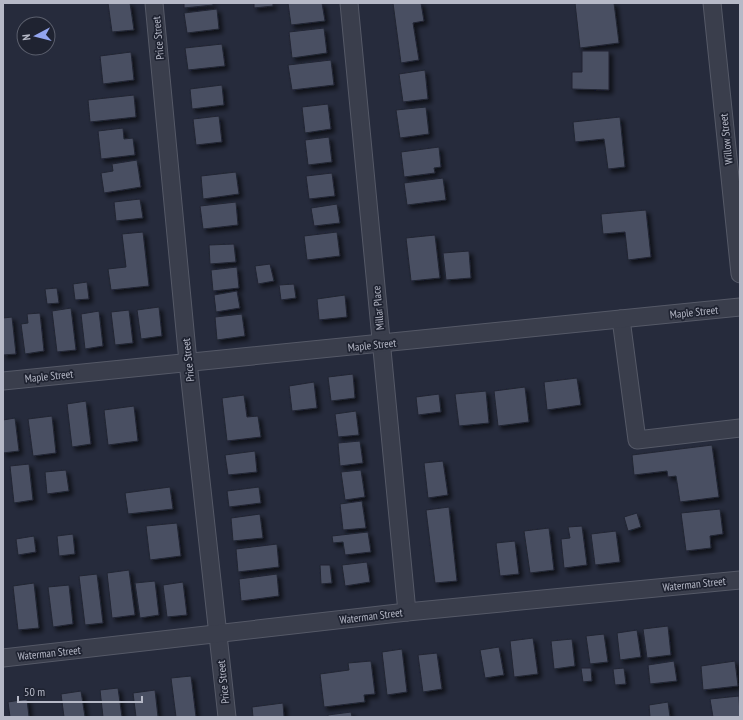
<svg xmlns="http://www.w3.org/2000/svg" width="743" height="720" viewBox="0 0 743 720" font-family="'PT Sans Narrow',sans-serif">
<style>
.building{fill:#4a4f62;stroke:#212533;filter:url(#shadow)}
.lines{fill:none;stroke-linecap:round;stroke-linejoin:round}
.minor-casing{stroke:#555967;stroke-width:19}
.minor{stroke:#3a3e4c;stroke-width:17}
.labels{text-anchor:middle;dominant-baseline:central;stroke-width:3.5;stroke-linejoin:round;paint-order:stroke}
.street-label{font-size:11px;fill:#b6b9c7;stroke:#1f2331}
</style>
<defs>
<filter id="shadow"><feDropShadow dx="3.5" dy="3.5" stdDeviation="2" flood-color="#0009"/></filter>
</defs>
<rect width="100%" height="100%" fill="#262b3c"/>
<!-- building -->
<g class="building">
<path d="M108,3H130L134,30L112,32Z"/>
<path d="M184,3H213V5L184,8Z"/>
<path d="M254,3H273V6L254,8Z"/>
<path d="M288,3H322L325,21L291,25Z"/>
<path d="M393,3H421L424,21L413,23L419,60L401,63Z"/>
<path d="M575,3H614L619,43L580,48Z"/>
<path d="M217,9L219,29L187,33L184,13Z"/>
<path d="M324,28L327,53L292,58L289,32Z"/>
<path d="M222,44L225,66L188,70L185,48Z"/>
<path d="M582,51H609V90L572,89V72H582Z"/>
<path d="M131,52L134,80L103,84L100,56Z"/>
<path d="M331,60L334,85L292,90L288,65Z"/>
<path d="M425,70L428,99L403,102L399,74Z"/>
<path d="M222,85L224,105L192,109L190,89Z"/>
<path d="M134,95L136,117L90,122L88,100Z"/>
<path d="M328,104L331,129L305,133L302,107Z"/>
<path d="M426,107L429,134L400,138L396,110Z"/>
<path d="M219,116L222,142L196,145L193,119Z"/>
<path d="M620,117L625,167L608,169L604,139L575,142L573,122Z"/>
<path d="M123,128L124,139L133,138L135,155L101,159L98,131Z"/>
<path d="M329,137L332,162L308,165L305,140Z"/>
<path d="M439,147L441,167L434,168L435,173L404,177L401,152Z"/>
<path d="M137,160L141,187L104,193L101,173L113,171L112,164Z"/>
<path d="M236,172L239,194L203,199L201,176Z"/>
<path d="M332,173L335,196L309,199L306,176Z"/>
<path d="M443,178L446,200L407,205L404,183Z"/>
<path d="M140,199L143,218L116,221L114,202Z"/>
<path d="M236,202L238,225L203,229L200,206Z"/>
<path d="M337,204L340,223L314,226L311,208Z"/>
<path d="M646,210L651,257L628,260L625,232L603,234L601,214Z"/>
<path d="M143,232L149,286L111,290L108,269L126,267L122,234Z"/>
<path d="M337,232L340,256L307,260L304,236Z"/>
<path d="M435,235L440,278L411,281L406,238Z"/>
<path d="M234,244L236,262L210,264L209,245Z"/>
<path d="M469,251L471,278L446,280L443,253Z"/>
<path d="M270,264L274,281L258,284L255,266Z"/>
<path d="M237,267L239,288L213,291L211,270Z"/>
<path d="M87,282L89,299L75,300L73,284Z"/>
<path d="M294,284L296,298L281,300L279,285Z"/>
<path d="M57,288L59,303L47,304L45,289Z"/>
<path d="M237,291L240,308L216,312L214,295Z"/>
<path d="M345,295L347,317L319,320L317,299Z"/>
<path d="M159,307L162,336L141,339L137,310Z"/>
<path d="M71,308L76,350L57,352L52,311Z"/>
<path d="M129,310L133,343L115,345L111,312Z"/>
<path d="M99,311L103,346L85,349L81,314Z"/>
<path d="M40,313L44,351L25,354L21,324L28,323L27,314Z"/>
<path d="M242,314L245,336L217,340L215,317Z"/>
<path d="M12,317L16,354L3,355V318Z"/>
<path d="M353,374L355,398L331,401L328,377Z"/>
<path d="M577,378L581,405L547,410L544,382Z"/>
<path d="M314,382L317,408L292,411L289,386Z"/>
<path d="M525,387L529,422L498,426L494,391Z"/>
<path d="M486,391L489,423L459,426L455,394Z"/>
<path d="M439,394L441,412L418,415L416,397Z"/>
<path d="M244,395L247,417L258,416L261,437L227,441L222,398Z"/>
<path d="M86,401L91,444L72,447L67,404Z"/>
<path d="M134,406L138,441L108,445L104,410Z"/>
<path d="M356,411L359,435L338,437L335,414Z"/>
<path d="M52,416L56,453L33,456L28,419Z"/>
<path d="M15,418L19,451L3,453V420Z"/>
<path d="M360,441L363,463L340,466L338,443Z"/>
<path d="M712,445L719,497L680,502L676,476L668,477L667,471L634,475L632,455Z"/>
<path d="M255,451L257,472L228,475L225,455Z"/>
<path d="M443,461L448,495L428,498L424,463Z"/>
<path d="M29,464L33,500L14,503L10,466Z"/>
<path d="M66,470L69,491L47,494L45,472Z"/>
<path d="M361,470L365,497L345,500L341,472Z"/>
<path d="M170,487L173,509L128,514L125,493Z"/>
<path d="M259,487L261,503L229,507L227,491Z"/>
<path d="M362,501L366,528L343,530L340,504Z"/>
<path d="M449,507L457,581L435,583L426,510Z"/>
<path d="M720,509L723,534L710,536L711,548L686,551L681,513Z"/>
<path d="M637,513L641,527L628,531L624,517Z"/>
<path d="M260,514L263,538L233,541L231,518Z"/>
<path d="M177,523L181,556L150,560L146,526Z"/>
<path d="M582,526L587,565L564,568L561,539L570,538L568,527Z"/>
<path d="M549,528L554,570L530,573L524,531Z"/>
<path d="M616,531L620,562L595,565L591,534Z"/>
<path d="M368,532L371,552L345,555L343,542L333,543L332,536Z"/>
<path d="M73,534L75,554L59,556L57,536Z"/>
<path d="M34,536L36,552L18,555L16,539Z"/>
<path d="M515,541L519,574L500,576L496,543Z"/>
<path d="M277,544L279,567L238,572L236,549Z"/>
<path d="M367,562L370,582L345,586L342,565Z"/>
<path d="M320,565H330L332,583L321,584Z"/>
<path d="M129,570L135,615L112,618L107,573Z"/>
<path d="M97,574L103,623L85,625L79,576Z"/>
<path d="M277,574L279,596L241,601L239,579Z"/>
<path d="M155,581L159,615L140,618L135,583Z"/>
<path d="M183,582L187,615L167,617L163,585Z"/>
<path d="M34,583L39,628L18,630L13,586Z"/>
<path d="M69,585L73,624L53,627L48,587Z"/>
<path d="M668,626L671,655L647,658L643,629Z"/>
<path d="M637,630L641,657L620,660L617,633Z"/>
<path d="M604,634L608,662L590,664L586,636Z"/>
<path d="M533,638L538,674L514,677L510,641Z"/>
<path d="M572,639L575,666L554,669L551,641Z"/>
<path d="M499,647L504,675L485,678L480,650Z"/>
<path d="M402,649L407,692L387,695L382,652Z"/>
<path d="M437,653L442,689L423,692L418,655Z"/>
<path d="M371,661L375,694L364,695L365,702L324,707L320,674L349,670L348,663Z"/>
<path d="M674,661L677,681L650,684L648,665Z"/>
<path d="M735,661L738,686L703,690L701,666Z"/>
<path d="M581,668H591L592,681L583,682Z"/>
<path d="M624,668L626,684L615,685L613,669Z"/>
<path d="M191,676L196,717H176L171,678Z"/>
<path d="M118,688L122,717H103L100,690Z"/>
<path d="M155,690L158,717H136L133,693Z"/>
<path d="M81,691L85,717H64L61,694Z"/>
<path d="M739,696L740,717H713L710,699Z"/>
<path d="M27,699L29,717H10L8,702Z"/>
<path d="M668,702L670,717H650L649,705Z"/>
<path d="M283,703L284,717H253L252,707Z"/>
<path d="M351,712L352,717H328V715Z"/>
</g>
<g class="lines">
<!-- minor casing -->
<g class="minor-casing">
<g id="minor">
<path d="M154,3L188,362L227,717"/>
<path d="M349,3L407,612"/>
<path d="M712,3L740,274"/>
<path d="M621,319L637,440L740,428"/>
<path d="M3,381L740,307"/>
<path d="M3,658L407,612L740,580"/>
</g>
</g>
<!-- minor -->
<use href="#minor" class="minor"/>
</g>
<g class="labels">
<!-- street labels -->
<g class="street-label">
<text transform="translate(158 38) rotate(-95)">Price Street</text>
<text transform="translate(726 139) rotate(-96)">Willow Street</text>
<text transform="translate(378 308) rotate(-95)">Millar Place</text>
<text transform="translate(694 312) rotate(-6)">Maple Street</text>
<text transform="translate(372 345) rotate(-6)">Maple Street</text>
<text transform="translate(188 360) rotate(-96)">Price Street</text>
<text transform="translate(49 376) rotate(-6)">Maple Street</text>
<text transform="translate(694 584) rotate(-6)">Waterman Street</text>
<text transform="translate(371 616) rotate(-7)">Waterman Street</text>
<text transform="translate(49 653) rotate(-6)">Waterman Street</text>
<text transform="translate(223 682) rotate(-96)">Price Street</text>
</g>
</g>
<!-- border -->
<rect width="743" height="720" fill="none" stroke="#b6b9c7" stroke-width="8"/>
<!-- north arrow -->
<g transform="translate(36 36) rotate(263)"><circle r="19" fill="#1f2331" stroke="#5b5f6d"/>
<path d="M0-3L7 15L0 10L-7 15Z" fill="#93a5ef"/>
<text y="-6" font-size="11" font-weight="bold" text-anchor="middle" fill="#b6b9c7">N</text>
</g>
<!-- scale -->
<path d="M18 696v6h124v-6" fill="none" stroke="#b6b9c7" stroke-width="2"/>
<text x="24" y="696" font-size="12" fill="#b6b9c7" stroke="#1f2331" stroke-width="3" paint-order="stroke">50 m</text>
</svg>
